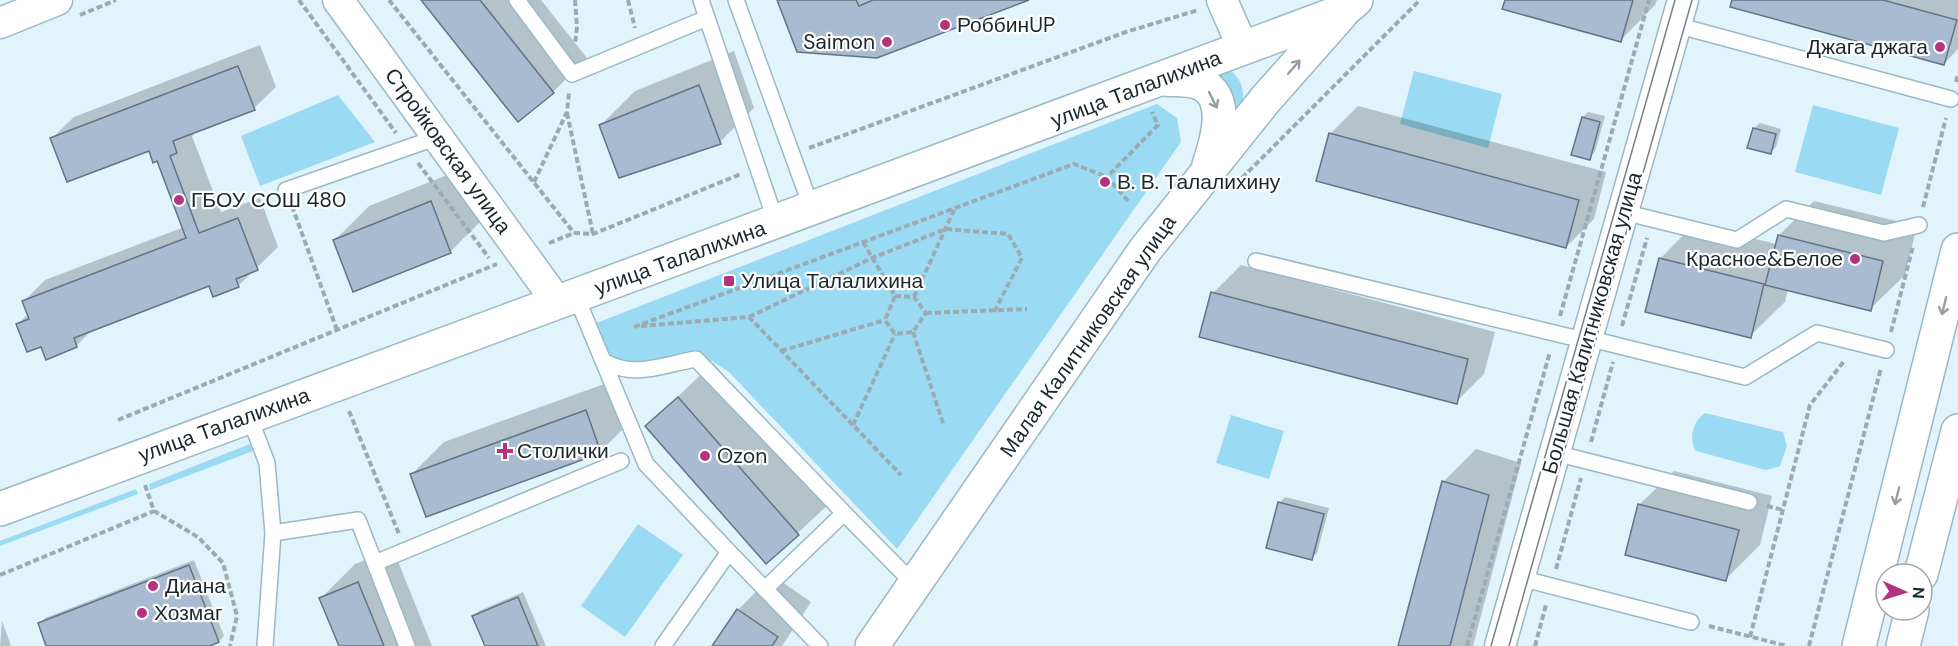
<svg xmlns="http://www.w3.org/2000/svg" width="1958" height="646" viewBox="0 0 1958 646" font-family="'DM Sans',sans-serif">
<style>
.green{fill:#9bdaf3}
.shadow{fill:#0003}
.building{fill:#a8bbd1;stroke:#627487;stroke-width:1.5}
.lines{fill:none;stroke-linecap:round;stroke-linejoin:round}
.service-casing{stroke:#9ab8c5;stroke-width:18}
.minor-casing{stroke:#9ab8c5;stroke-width:33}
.tertiary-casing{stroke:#9ab8c5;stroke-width:36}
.primary-casing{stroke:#9ab8c5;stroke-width:36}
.path{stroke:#9babb2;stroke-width:4;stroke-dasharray:6 3;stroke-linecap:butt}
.service{stroke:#fff;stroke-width:15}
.minor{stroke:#fff;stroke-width:30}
.tertiary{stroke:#fff;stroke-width:33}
.primary{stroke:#fff;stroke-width:33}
.tram{stroke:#738288;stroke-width:1.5}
.oneway{stroke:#989ea0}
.poi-dot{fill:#b4337e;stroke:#fff;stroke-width:2}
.labels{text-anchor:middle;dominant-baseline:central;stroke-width:4.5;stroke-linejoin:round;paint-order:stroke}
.poi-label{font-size:21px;fill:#1b272c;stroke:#fff;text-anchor:start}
.street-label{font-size:21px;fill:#1b272c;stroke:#fff}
</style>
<rect width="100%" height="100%" fill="#e1f4fc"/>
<!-- green -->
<g class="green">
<path d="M1226,66C1240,78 1244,85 1243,103L1230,115L1205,74Z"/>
<path d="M1414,71L1502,94L1488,148L1400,124Z"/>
<path d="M338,95L375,142L260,186L241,136Z"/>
<path d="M1157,104L1177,118L1181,142L897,549L729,372L712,361L696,359L618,369L594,324Z"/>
<path d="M1813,105L1899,128L1881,195L1795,172Z"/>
<path d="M1705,413L1783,432L1787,446L1780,466L1766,470L1696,451C1688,438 1693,421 1705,413Z"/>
<path d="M1231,415L1284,431L1269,479L1216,463Z"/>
<path d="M250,444L253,451L150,490L149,484Z"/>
<path d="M136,489L138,494L0,546V541Z"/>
<path d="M638,524L683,555L625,637L581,606Z"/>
</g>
<!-- shadow -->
<g class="shadow">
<path d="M423,0H541L587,58L553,92Z"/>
<path d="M778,0H1025L877,57Z"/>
<path d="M1506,0H1657L1655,5L1621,40Z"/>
<path d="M1733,0H1958V49L1944,64Z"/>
<path d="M260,45L276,87L254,108L198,130L192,136L221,212L260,198L278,247L238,286L209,284L93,329L76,346L42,345L18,324L28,314L24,301L45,280L184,227L158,159L150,149L52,138L74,117Z"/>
<path d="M734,51L754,108L720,142L601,125L635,91Z"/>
<path d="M1358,106L1606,172L1594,219L1566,247L1330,134Z"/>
<path d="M1588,112L1605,116L1595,152L1589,158L1583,117Z"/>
<path d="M1760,123L1781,129L1776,147L1771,152L1754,128Z"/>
<path d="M465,168L485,217L450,252L335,240L369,206Z"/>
<path d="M1814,201L1917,226L1905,275L1870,309L1788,289L1785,302L1750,336L1660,259L1694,224L1776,244L1779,235Z"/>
<path d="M1241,265L1495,332L1484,374L1456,402L1213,293Z"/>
<path d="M713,363L833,500L767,562L647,426Z"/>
<path d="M618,379L633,419L600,452L411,475L444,442Z"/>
<path d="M1476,449L1521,463L1473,646H1400L1444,481Z"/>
<path d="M1674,471L1772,496L1760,545L1726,579L1639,505Z"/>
<path d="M1285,497L1329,508L1317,553L1312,558L1279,503Z"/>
<path d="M393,549L432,646H340L321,598L355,564Z"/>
<path d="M194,560L224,636L219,641L206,646H48L40,624L45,618Z"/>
<path d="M772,575L811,602L782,646H713L738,610Z"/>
<path d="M523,592L546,646H486L474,617L479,611Z"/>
<path d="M2,621L11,646H0Z"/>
</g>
<!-- building -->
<g class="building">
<path d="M421,0H480L554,93L518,122Z"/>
<path d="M777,0H856L859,6L873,0H1029L877,58L797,52Z"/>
<path d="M1505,0H1633L1621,42L1502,9Z"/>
<path d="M1732,0H1883L1957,20L1944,65L1730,7Z"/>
<path d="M238,66L255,110L173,141L177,153L170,156L199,233L238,218L258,270L236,279L239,287L213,297L209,286L74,338L77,347L46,360L41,347L27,352L16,324L29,319L22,301L186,238L157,161L153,163L149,151L67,182L50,138Z"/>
<path d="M699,85L721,144L619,178L599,125Z"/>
<path d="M1582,117L1600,122L1590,160L1571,155Z"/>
<path d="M1753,128L1776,134L1771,154L1747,148Z"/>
<path d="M1329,133L1579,200L1566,248L1316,181Z"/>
<path d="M431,201L451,253L353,292L333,240Z"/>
<path d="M1778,235L1883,261L1871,311L1765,285Z"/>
<path d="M1659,258L1764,284L1751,338L1645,312Z"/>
<path d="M1211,292L1468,359L1457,404L1199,337Z"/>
<path d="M678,397L799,535L766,564L645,426Z"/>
<path d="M586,410L601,453L426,517L410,474Z"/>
<path d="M1442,481L1489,495L1450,646H1398Z"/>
<path d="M1278,502L1324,514L1312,560L1266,548Z"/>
<path d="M1638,504L1739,530L1726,581L1625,555Z"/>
<path d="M189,565L219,642L210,646H46L38,623Z"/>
<path d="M358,582L376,626L384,646H339L319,598Z"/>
<path d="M518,597L538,646H485L472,616Z"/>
<path d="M737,609L778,637L772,646H712Z"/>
</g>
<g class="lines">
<!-- service casing -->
<g class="service-casing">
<g id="service">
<path d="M517,0L572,74L707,18L776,222"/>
<path d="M701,0L707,18"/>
<path d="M736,0L812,209"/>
<path d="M1676,25L1951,99"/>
<path d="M286,190L438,137"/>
<path d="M1623,212L1737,240L1786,209L1884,233L1919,225"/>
<path d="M1256,261L1587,341"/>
<path d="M576,296L646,464L729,552L663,646"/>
<path d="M1587,338L1745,377L1817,333L1886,350"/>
<path d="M603,361C635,379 661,365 696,359L844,513L765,589"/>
<path d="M249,416L267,463L273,533L265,646"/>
<path d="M1555,453L1749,502"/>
<path d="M844,513L915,585"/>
<path d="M273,533L358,520L407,646"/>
<path d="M729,552L820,646"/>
<path d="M375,563L621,461"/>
<path d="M1520,578L1691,622"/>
</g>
</g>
<!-- minor casing -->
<g class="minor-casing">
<g id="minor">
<path d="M338,0L558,303"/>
<path d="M1222,0L1243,48"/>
<path d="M0,23L57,0"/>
<path d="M1500,646L1683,0"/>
</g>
</g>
<!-- tertiary casing -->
<g class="tertiary-casing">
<g id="tertiary">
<path d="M1164,79C1174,80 1187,79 1197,82C1232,94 1217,141 1209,165"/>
<path d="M0,509L1343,11L1356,0"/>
<path d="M872,646L1145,250L1265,100L1341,14"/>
</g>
</g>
<!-- primary casing -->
<g class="primary-casing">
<g id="primary">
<path d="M1921,574L1958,431"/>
<path d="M1859,646L1958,250"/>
<path d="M1903,646L1912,610"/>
</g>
</g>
<!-- path -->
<g class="path">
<path d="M299,0L396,133"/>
<path d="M389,0L574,233"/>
<path d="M575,0L577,27L575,44"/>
<path d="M628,0L635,28"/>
<path d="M80,15L116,0"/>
<path d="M1956,82L1958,74"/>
<path d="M567,113L593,234"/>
<path d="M809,148L1126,32L1198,10"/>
<path d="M418,163L489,258"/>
<path d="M1242,178L1420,0"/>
<path d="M534,182L567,112L569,93"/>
<path d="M1128,201L1107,177L1158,125L1152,112"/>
<path d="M292,206L337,330"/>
<path d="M1923,207L1946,118"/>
<path d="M863,242L895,296"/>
<path d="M549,243L574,233L593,234L741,174"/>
<path d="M895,296L914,297L926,313L913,332L895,334L885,320Z"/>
<path d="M914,297L955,208"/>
<path d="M926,313L1027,309"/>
<path d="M1560,316L1649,0"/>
<path d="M749,317L872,258L946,229L1008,234L1022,258L994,312"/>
<path d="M641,326L749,317L901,475"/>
<path d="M1622,326L1647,238"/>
<path d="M634,327L1074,164L1107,177"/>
<path d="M913,332L944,426"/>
<path d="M1891,332L1913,246"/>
<path d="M781,351L885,320"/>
<path d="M349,411L399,534"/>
<path d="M118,420L497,264"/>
<path d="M853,425L895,334"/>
<path d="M1591,442L1613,362"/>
<path d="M145,485L154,511L198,537L223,563L237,616L230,646"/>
<path d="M1767,506L1783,510"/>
<path d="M1556,569L1581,478"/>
<path d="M0,575L154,511"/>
<path d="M1709,626L1787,646"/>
<path d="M1750,637L1810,405L1845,360"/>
<path d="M1467,646L1550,352"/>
<path d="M1535,646L1546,605"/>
<path d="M1809,646L1881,368"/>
</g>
<!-- service -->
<use href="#service" class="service"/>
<!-- minor -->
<use href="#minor" class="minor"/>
<!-- tertiary -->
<use href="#tertiary" class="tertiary"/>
<!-- primary -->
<use href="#primary" class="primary"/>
<!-- tram -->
<g class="tram">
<path d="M1491,646L1675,0"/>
<path d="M1509,646L1692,0"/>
</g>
</g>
<!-- one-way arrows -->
<defs><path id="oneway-shaft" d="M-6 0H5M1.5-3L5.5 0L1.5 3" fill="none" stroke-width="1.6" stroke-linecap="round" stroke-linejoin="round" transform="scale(1.5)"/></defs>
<g class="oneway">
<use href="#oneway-shaft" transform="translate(1294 67) rotate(-49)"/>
<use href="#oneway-shaft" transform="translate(1213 100) rotate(64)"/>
<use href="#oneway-shaft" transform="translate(1944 306) rotate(104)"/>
<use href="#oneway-shaft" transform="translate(1897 496) rotate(104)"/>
</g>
<!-- markers -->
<g class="poi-dot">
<circle cx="945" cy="25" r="6"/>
<circle cx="887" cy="42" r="6"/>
<circle cx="1940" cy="47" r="6"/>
<circle cx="1105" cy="182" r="6"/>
<circle cx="179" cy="200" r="6"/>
<circle cx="1855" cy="259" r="6"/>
<rect x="723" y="275" width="12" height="12" rx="3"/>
<path d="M502 442h6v6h6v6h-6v6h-6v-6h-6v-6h6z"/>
<circle cx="705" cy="456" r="6"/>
<circle cx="153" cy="586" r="6"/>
<circle cx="142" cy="613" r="6"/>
</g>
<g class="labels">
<!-- poi labels -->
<g class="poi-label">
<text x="957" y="25">РоббинUP</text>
<text x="875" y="42" text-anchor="end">Saimon</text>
<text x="1928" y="47" text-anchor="end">Джага джага</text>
<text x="1117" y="182">В. В. Талалихину</text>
<text x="191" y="200">ГБОУ СОШ 480</text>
<text x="1843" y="259" text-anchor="end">Красное&amp;Белое</text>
<text x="741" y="281">Улица Талалихина</text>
<text x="517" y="451">Столички</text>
<text x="717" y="456">Ozon</text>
<text x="165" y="586">Диана</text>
<text x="154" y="613">Хозмаг</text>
</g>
<!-- street labels -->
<g class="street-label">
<text transform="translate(1136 89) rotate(-21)">улица Талалихина</text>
<text transform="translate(448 151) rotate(54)">Стройковская улица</text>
<text transform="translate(680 258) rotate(-20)">улица Талалихина</text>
<text transform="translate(1592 323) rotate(-74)">Большая Калитниковская улица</text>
<text transform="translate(1088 336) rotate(-55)">Малая Калитниковская улица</text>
<text transform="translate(224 425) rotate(-20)">улица Талалихина</text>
</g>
</g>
<!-- north arrow -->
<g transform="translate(1904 592) rotate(93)"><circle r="28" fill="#ffffff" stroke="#a4a9ab" stroke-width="1.5"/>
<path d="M0-4.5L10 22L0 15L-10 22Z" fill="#b4337e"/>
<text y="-9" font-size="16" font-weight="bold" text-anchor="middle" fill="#1b272c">N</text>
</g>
</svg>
